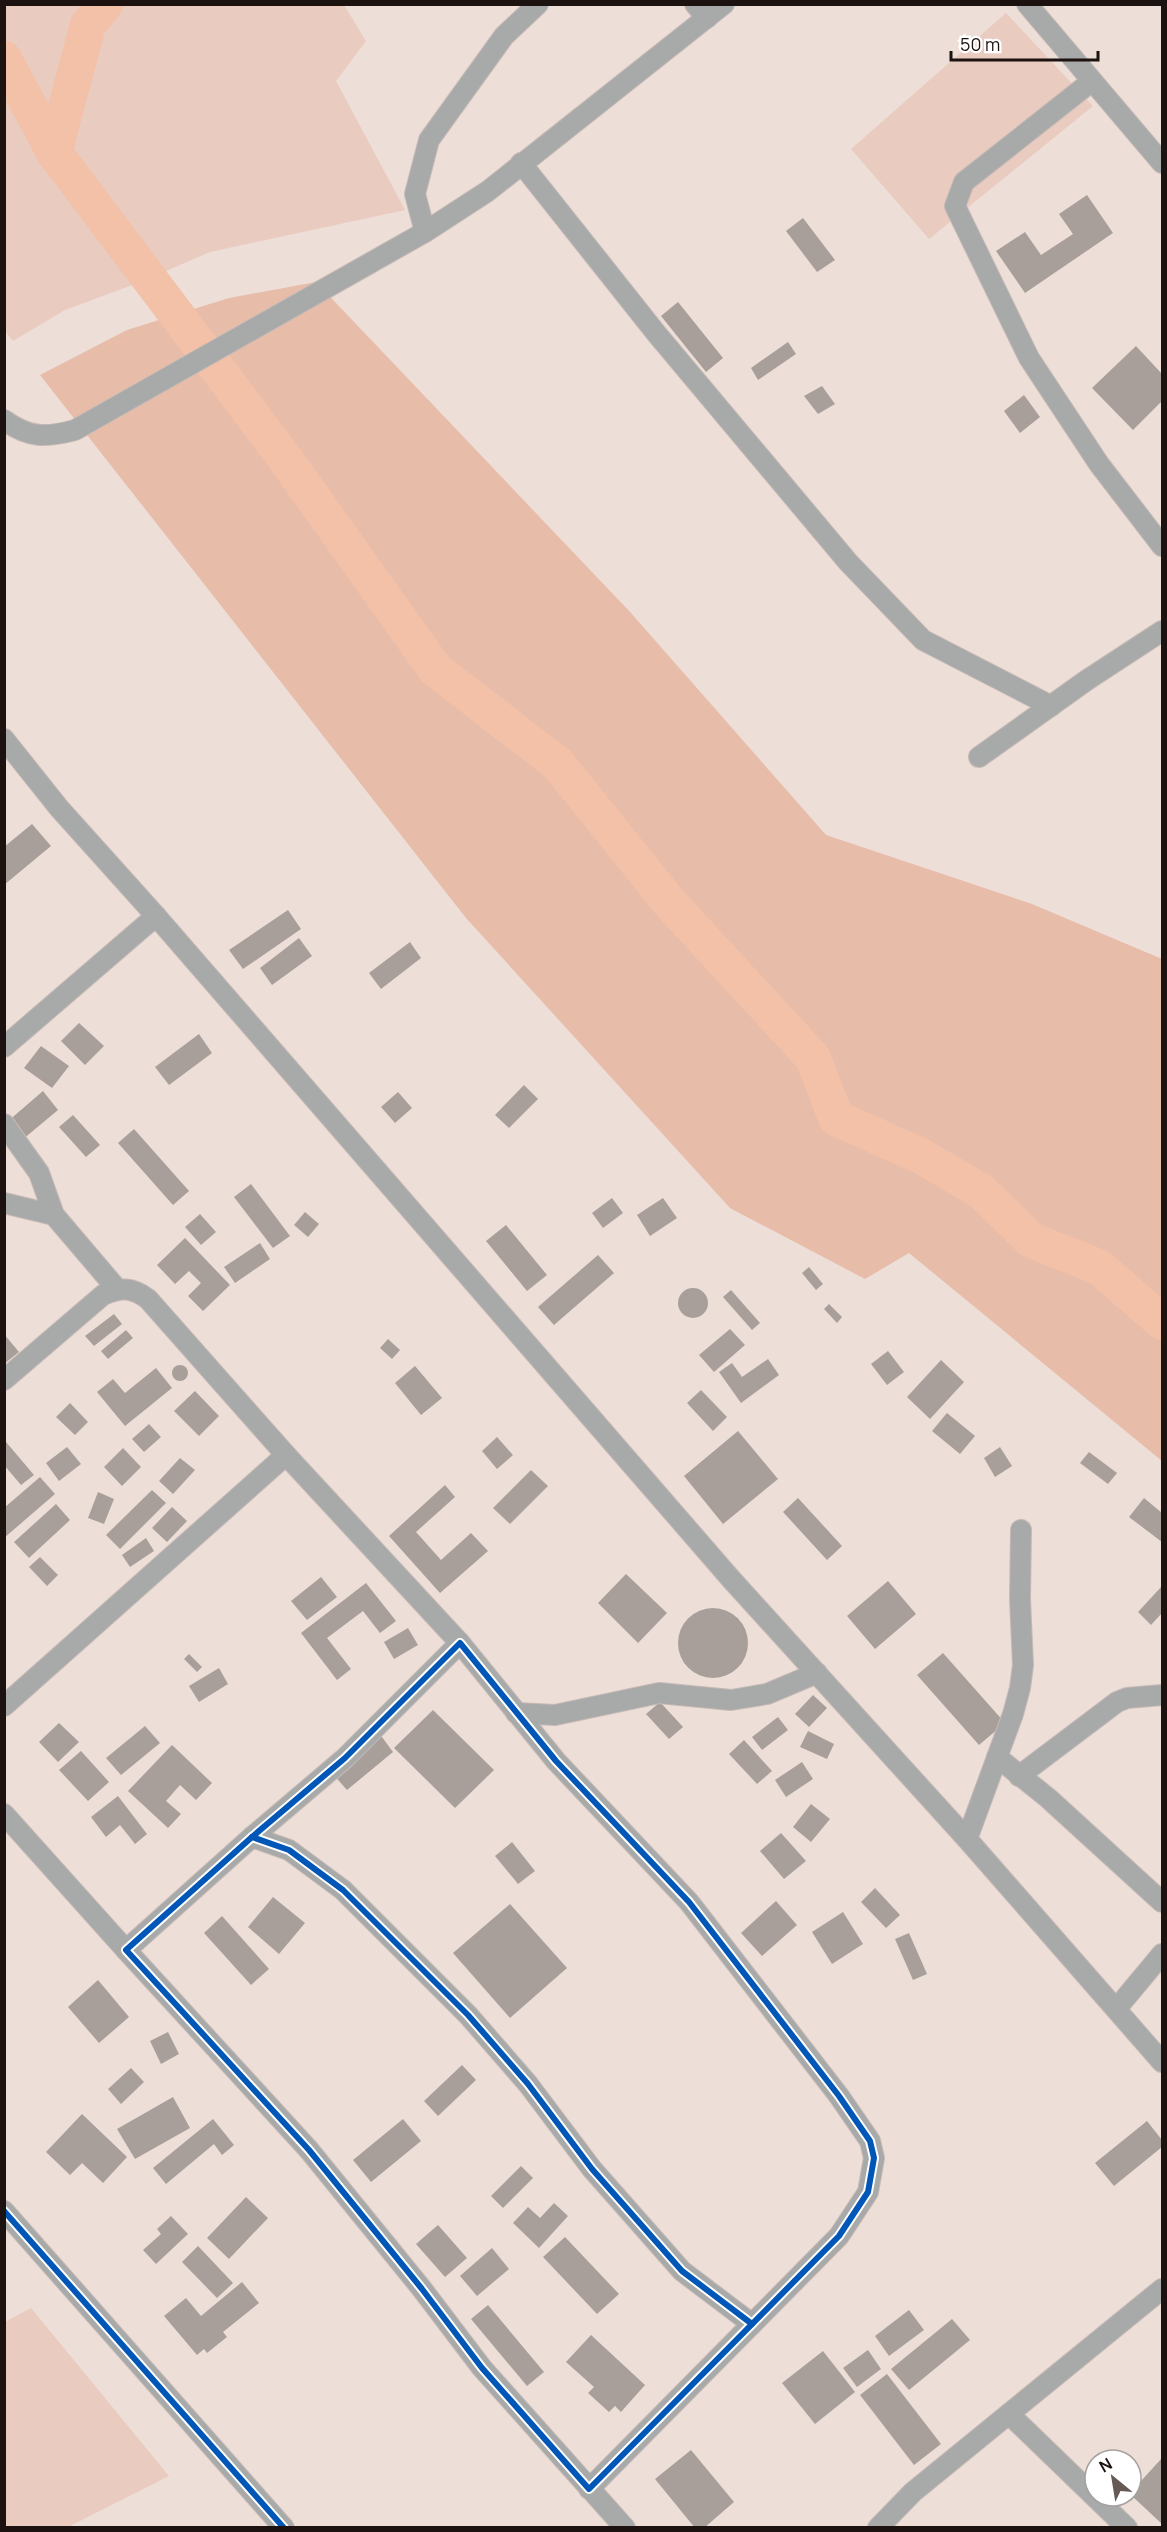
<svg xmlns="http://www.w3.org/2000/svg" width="1167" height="2532" viewBox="0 0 1167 2532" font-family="Manrope,sans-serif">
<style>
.green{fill:#e9cbbf}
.forest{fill:#e7bca9}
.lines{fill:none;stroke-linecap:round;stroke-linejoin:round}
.river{stroke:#f3c0a8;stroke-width:36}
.building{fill:#a99f9a}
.street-casing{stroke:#c6bab6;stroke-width:22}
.street{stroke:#a8a9a9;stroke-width:20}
.cycleway-casing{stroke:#fff;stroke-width:10}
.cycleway{stroke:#0057b8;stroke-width:6}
</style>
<rect width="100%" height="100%" fill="#edded8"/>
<!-- green -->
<g class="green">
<path d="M5,4L344,5L366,41L336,81L405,210L210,252L143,281L65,310L13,341L4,330Z"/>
<path d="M1006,13L1093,106L929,239L851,149Z"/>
<path d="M31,2308L169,2476L68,2527H5V2322Z"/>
</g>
<!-- forest -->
<path class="forest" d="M316,282L631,613L826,835L1032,904L1162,959V1461L909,1253L865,1279L730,1208L466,918L40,375L127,330L229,298Z"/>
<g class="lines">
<!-- river -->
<g class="river">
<path d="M4,59L54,152L286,460L435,669L558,764L669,902L813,1058L836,1118L921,1156L981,1191L1031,1240L1099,1267L1162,1322"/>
<path d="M54,152L88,25L105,4"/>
</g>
</g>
<!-- building -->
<g class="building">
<path d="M1087,195L1113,233L1025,293L996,251L1025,232L1041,255L1073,234L1059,214Z"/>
<path d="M803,218L835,260L817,272L786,231Z"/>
<path d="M678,302L723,358L706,372L661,316Z"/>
<path d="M788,342L796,354L758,380L751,368Z"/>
<path d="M1136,346L1162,374V401L1133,430L1092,388Z"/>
<path d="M822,386L835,404L818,414L804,396Z"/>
<path d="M1024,395L1040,417L1020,433L1004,411Z"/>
<path d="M32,824L51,846L4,885V847Z"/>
<path d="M288,910L301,929L243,969L229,950Z"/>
<path d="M299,938L312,956L272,985L260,968Z"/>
<path d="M410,942L421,958L381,989L369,973Z"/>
<path d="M79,1023L104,1046L85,1065L61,1041Z"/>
<path d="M199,1034L212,1053L169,1085L155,1067Z"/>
<path d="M41,1046L69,1066L52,1088L24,1068Z"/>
<path d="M524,1085L538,1099L509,1128L495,1115Z"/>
<path d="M43,1091L58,1110L22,1140L7,1122Z"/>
<path d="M398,1092L412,1108L395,1123L381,1107Z"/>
<path d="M73,1115L100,1145L86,1157L59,1127Z"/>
<path d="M134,1129L189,1191L173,1205L118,1143Z"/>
<path d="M251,1184L290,1236L273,1248L234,1197Z"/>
<path d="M612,1198L623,1213L603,1228L592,1213Z"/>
<path d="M663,1198L677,1218L650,1236L637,1215Z"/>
<path d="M305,1212L319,1224L308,1237L294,1225Z"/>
<path d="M200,1214L216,1232L201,1245L185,1227Z"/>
<path d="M506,1225L547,1275L527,1291L486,1241Z"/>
<path d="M185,1238L230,1285L203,1311L188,1296L201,1283L189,1271L175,1284L157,1265Z"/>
<path d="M260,1243L270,1259L235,1283L224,1267Z"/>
<path d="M598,1255L614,1273L554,1325L538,1307Z"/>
<path d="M809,1267L823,1284L816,1290L802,1273Z"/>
<circle cx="693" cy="1303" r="15"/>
<path d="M731,1290L760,1323L752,1330L723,1297Z"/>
<path d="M829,1304L842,1317L837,1323L824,1309Z"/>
<path d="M114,1314L122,1324L94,1346L85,1336Z"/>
<path d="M730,1329L745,1345L714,1372L699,1355Z"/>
<path d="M126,1330L133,1338L108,1359L101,1351Z"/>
<path d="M4,1334L19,1352L4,1364Z"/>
<path d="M388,1339L400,1350L392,1359L380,1348Z"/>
<path d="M888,1351L904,1372L887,1385L871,1364Z"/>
<path d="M768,1359L779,1375L741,1403L719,1372L732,1363L742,1377Z"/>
<path d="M941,1360L964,1382L930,1419L907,1397Z"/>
<circle cx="180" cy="1373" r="8"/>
<path d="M415,1366L442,1398L421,1415L395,1383Z"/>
<path d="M156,1368L172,1388L125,1426L97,1392L113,1379L125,1393Z"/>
<path d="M701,1390L727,1417L713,1431L687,1403Z"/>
<path d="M195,1391L219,1416L199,1436L174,1411Z"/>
<path d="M70,1403L88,1422L75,1435L56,1417Z"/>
<path d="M947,1413L975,1436L960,1454L932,1431Z"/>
<path d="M149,1424L161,1437L144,1452L132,1439Z"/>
<path d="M738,1431L778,1479L723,1524L684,1476Z"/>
<path d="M497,1437L513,1455L497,1469L482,1451Z"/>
<path d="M6,1442L34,1475L21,1485L4,1465Z"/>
<path d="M67,1447L81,1464L59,1481L46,1463Z"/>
<path d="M1000,1447L1012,1466L995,1477L984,1458Z"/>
<path d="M123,1448L141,1467L122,1486L104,1467Z"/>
<path d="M1089,1452L1117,1473L1108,1484L1080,1463Z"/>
<path d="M180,1458L195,1470L173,1494L159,1481Z"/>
<path d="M531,1470L548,1486L510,1524L493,1508Z"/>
<path d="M40,1477L55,1494L4,1538V1508Z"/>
<path d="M445,1485L455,1497L416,1532L441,1560L471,1533L488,1551L440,1593L389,1536Z"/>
<path d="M152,1490L166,1503L120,1549L106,1535Z"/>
<path d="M98,1492L114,1499L104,1524L88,1518Z"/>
<path d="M798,1498L842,1546L827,1560L783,1512Z"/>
<path d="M1144,1498L1162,1513V1542L1129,1517Z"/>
<path d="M56,1504L70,1520L29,1558L14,1542Z"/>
<path d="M172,1507L187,1521L167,1542L152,1528Z"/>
<path d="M146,1538L154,1551L130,1567L122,1555Z"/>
<path d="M40,1557L58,1575L47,1586L29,1567Z"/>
<path d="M626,1574L667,1613L638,1643L598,1603Z"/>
<path d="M321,1577L337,1597L307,1620L291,1601Z"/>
<path d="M888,1581L916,1614L875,1649L847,1616Z"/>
<path d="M366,1583L396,1621L380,1633L363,1611L327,1638L351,1669L337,1680L301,1633Z"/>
<path d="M1162,1586V1613L1151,1625L1138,1612Z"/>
<circle cx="713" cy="1643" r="35"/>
<path d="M408,1628L418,1645L394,1659L384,1642Z"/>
<path d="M943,1653L1005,1723L979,1745L917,1675Z"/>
<path d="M189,1654L202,1667L197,1672L184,1659Z"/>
<path d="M219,1668L228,1684L199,1702L189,1686Z"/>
<path d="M813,1695L827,1708L809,1727L795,1714Z"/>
<path d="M660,1702L683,1727L669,1739L646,1714Z"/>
<path d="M433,1710L494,1770L455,1808L394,1748Z"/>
<path d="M778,1717L788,1730L762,1750L752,1737Z"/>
<path d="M59,1723L79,1742L58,1762L39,1742Z"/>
<path d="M145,1726L160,1743L121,1775L106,1758Z"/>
<path d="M808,1731L834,1744L827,1759L800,1747Z"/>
<path d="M379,1733L393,1752L347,1790L332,1773Z"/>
<path d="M744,1740L772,1771L757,1784L729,1754Z"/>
<path d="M172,1745L212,1783L196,1800L180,1785L166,1801L181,1814L168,1828L128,1791Z"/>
<path d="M81,1751L109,1782L88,1801L59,1770Z"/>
<path d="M802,1762L813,1779L786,1797L775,1780Z"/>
<path d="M118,1796L147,1834L135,1844L120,1825L106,1837L91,1817Z"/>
<path d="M811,1804L830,1819L811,1842L793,1827Z"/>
<path d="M781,1833L806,1861L784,1879L760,1851Z"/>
<path d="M512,1842L535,1871L518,1884L495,1856Z"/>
<path d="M875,1888L900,1915L886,1928L861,1902Z"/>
<path d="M273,1897L305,1923L279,1954L248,1927Z"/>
<path d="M776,1901L797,1925L762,1956L741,1933Z"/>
<path d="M510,1904L567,1968L510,2018L453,1953Z"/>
<path d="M843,1912L863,1944L832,1964L812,1932Z"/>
<path d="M222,1916L269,1969L251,1985L204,1933Z"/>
<path d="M909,1933L927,1974L913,1980L895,1939Z"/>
<path d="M98,1980L129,2017L99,2043L68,2007Z"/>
<path d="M168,2032L179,2054L161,2064L150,2041Z"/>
<path d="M462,2065L476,2080L438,2116L424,2101Z"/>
<path d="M131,2068L144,2082L121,2104L108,2089Z"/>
<path d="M173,2097L190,2128L135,2159L117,2129Z"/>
<path d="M82,2114L127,2157L103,2183L82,2163L70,2175L46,2152Z"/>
<path d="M213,2119L234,2145L222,2155L214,2144L166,2184L153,2168Z"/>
<path d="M403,2119L421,2141L371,2182L353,2160Z"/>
<path d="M1147,2121L1162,2140V2147L1114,2186L1095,2163Z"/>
<path d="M521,2166L533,2178L503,2208L491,2196Z"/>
<path d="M246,2197L268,2218L229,2259L207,2238Z"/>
<path d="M554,2203L568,2216L539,2248L513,2223L528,2207L540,2218Z"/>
<path d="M171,2216L188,2234L156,2264L143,2250L161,2234L157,2229Z"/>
<path d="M438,2225L467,2258L445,2277L416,2244Z"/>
<path d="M565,2237L619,2294L597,2314L543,2257Z"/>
<path d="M198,2246L233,2283L217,2298L182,2262Z"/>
<path d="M492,2248L509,2269L477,2296L460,2276Z"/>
<path d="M242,2282L259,2303L223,2332L227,2337L207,2353L204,2349L197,2355L164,2316L186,2298L201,2316Z"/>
<path d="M488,2305L544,2372L527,2386L471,2319Z"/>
<path d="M909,2310L924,2330L889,2356L875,2336Z"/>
<path d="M952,2319L970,2340L909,2390L891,2369Z"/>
<path d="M591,2335L645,2385L621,2412L615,2406L609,2412L588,2393L594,2387L566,2362Z"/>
<path d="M868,2350L881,2369L857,2387L843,2368Z"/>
<path d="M823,2351L855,2392L815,2424L782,2383Z"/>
<path d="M887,2374L941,2444L914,2465L860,2395Z"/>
<path d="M691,2450L734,2502L704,2528H695L655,2479Z"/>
<path d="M1162,2458V2524L1131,2495V2492Z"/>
</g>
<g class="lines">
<!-- street casing -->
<g class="street-casing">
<g id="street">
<path d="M695,4L707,18"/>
<path d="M1027,4L1162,163"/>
<path d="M1092,81L964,182L955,206L1029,358L1099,464L1162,546"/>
<path d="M521,163L656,333L848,562L923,640L1051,706"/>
<path d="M425,232L415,194L429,140L504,36L538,4"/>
<path d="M4,420C29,438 46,438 75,430L425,232L488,191L724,4"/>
<path d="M4,739L59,808L156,916L731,1579L967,1839L1162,2062"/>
<path d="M979,757L1087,680L1162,631"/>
<path d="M4,1047L156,916"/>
<path d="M4,1124L39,1173L54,1215L117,1289"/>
<path d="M4,1203L54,1215"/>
<path d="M4,1380L103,1295C121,1287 132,1287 148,1299L286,1455L460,1643"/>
<path d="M4,1706L286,1455"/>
<path d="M516,1713L555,1715L659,1693L731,1700L767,1694L817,1673"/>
<path d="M997,1757L1048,1798L1162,1902"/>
<path d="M1019,1776L1117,1702L1127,1698L1162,1695"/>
<path d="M4,1814L126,1950"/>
<path d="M252,1837L289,1850L343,1890L468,2015L528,2084L592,2169L682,2271L752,2324"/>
<path d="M967,1839L1013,1714L1020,1688L1023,1665L1020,1599L1021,1530"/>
<path d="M1117,2008L1162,1954"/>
<path d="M4,2211L284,2528"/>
<path d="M1009,2414L1127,2528"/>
<path d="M589,2489L839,2236L868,2192L874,2158L870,2141L839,2096L689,1902L556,1761L460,1643L345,1758L252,1837L126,1950L309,2150L422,2289L482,2368L625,2528"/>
<path d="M878,2528L913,2492L1162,2289"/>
</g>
</g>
<!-- street -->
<use href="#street" class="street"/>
<!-- cycleway casing -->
<g class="cycleway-casing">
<g id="cycleway">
<path d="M460,1643L556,1761L689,1902L839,2096L870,2141L874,2158L868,2192L839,2236L589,2489L482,2368L422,2289L309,2150L126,1950L252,1837L345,1758Z"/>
<path d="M252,1837L289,1850L343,1890L468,2015L528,2084L592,2169L682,2271L752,2324"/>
<path d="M4,2211L284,2528"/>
</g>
</g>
<!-- cycleway -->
<use href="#cycleway" class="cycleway"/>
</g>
<!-- border -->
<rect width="1167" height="2532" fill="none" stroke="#1c1310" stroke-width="12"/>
<!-- north arrow -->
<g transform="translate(1113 2478) rotate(330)"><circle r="28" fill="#ffffff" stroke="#a4a19f" stroke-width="1.5"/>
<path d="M0-4.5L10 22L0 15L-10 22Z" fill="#655a56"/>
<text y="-9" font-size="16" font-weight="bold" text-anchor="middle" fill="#1c1310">N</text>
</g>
<!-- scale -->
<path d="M951 51v9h147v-9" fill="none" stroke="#1c1310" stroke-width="3"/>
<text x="960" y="51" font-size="18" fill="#1c1310" stroke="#ffffff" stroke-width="4.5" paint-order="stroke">50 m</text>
</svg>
